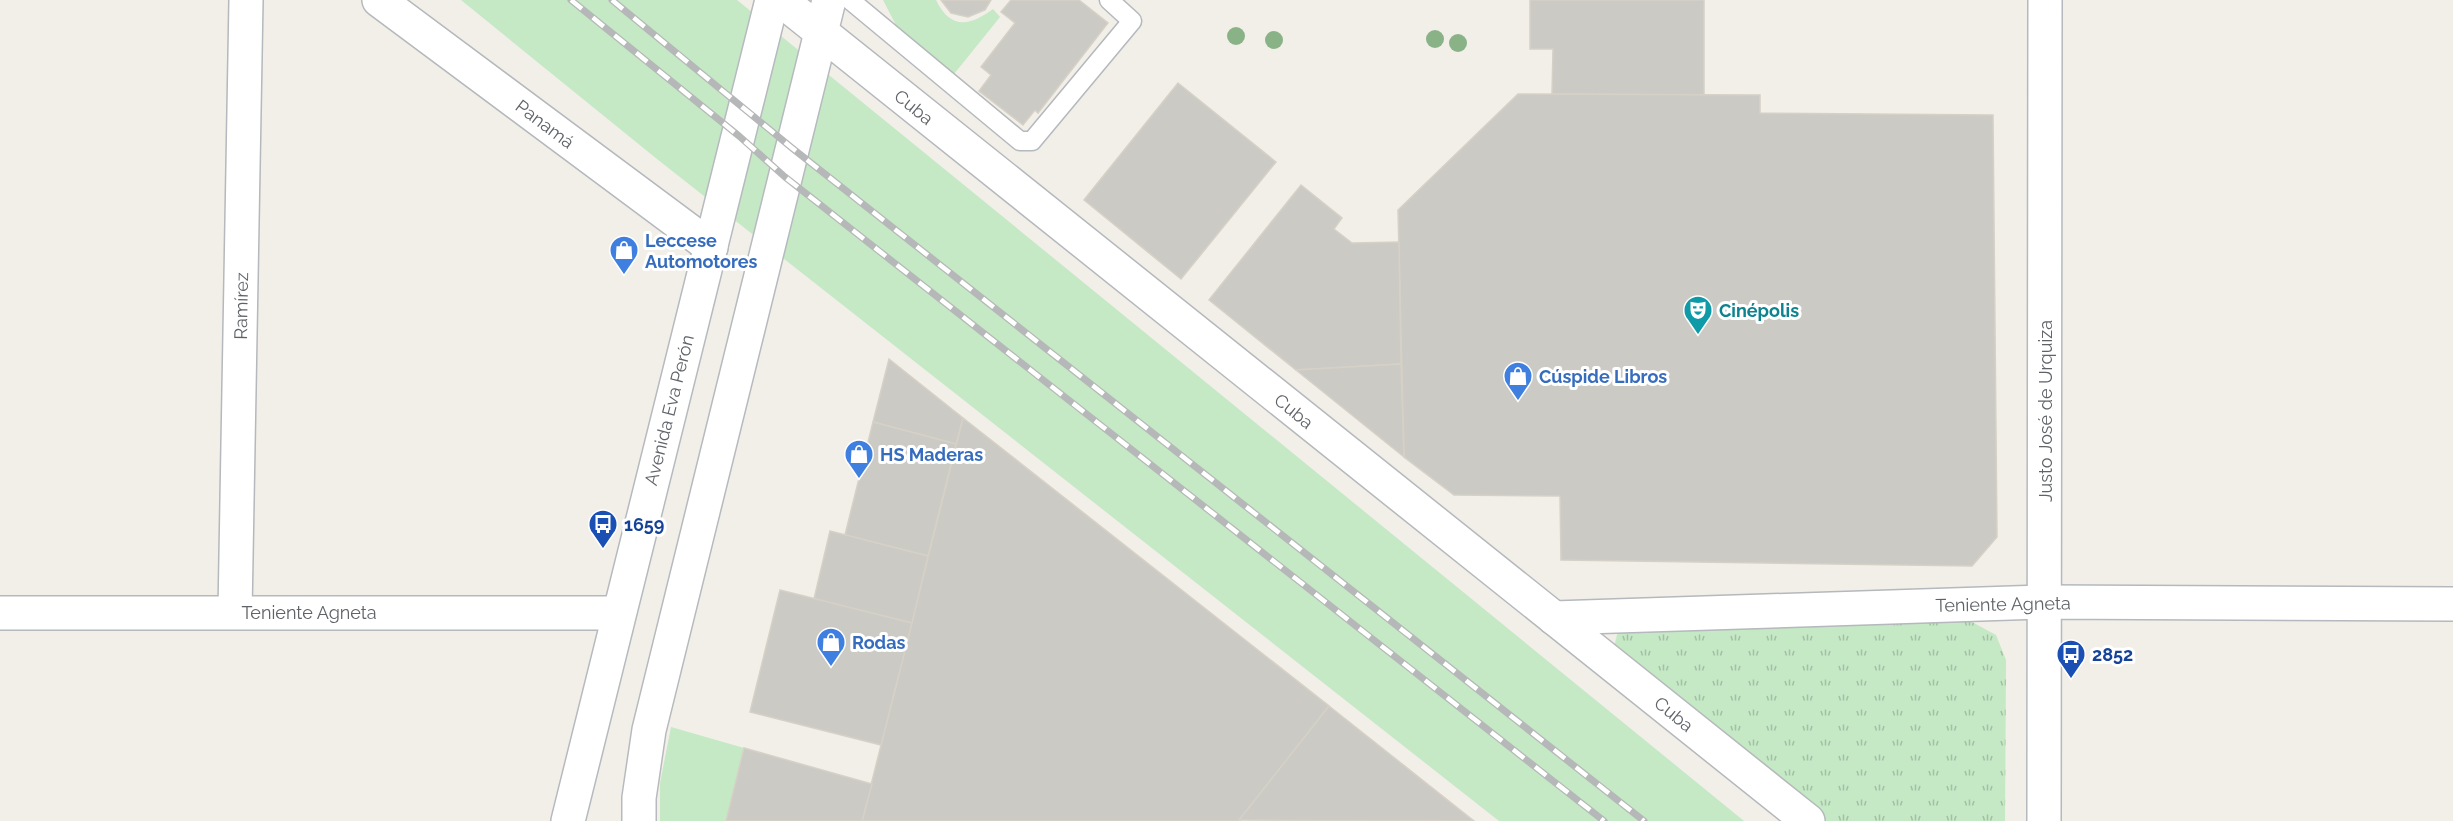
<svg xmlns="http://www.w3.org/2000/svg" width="2453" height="821" viewBox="0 0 2453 821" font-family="Raleway,sans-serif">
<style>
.grass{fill:#c5e8c5}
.park{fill:url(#park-tufts)}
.building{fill:#cccac5;stroke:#d6d1c6;stroke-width:1.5}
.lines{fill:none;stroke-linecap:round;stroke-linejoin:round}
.lane-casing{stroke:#b5b8bc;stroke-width:21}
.street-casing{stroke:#b5b8bc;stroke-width:36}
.secondary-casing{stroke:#b6babf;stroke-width:36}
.lane{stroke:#fff;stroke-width:18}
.street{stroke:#fff;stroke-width:33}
.secondary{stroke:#fff;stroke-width:33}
.rail-casing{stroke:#b6b7b8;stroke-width:7}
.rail{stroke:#fff;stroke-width:4.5;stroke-dasharray:14;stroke-linecap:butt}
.tree{fill:#89b387}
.labels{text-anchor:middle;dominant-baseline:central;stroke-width:6;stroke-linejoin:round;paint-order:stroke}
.street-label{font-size:18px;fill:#5f6368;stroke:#fff}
.shop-label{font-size:18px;font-weight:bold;fill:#366cbe;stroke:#fff;text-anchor:start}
.culture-label{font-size:18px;font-weight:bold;fill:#0d838f;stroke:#fff;text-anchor:start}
.transit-label{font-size:18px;font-weight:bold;fill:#164399;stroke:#fff;text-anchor:start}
</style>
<defs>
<pattern id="park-tufts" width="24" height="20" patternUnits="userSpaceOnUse" patternTransform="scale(1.5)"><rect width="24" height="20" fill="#c5e8c5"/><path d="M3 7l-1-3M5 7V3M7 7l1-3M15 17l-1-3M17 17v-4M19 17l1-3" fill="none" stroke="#a3c0a4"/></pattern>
</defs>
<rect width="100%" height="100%" fill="#f1efe8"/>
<!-- grass -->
<g class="grass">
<path d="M461,0H737L1744,821H1499L657,159Z"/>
<path d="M883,0H936C950,29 969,27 993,9L1000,17L954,74L896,25Z"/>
<path d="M671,727L744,748L726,821H660V783Z"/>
</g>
<!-- park -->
<path class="park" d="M1638,617L1972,622L1996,635L2006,660L2005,821H1826L1614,647L1620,623Z"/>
<!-- building -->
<g class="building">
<path d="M941,0H991L985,10L968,17L951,13Z"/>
<path d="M1011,0H1079L1108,23L1038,113L1035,110L1023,125L979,91L991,75L981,67L1015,23L1001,12Z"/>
<path d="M1530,0H1704V95L1552,94L1553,49H1530Z"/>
<path d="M1178,83L1276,162L1181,279L1084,200Z"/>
<path d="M1518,94L1760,95V113L1993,115L1997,537L1972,566L1561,560L1560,496L1454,495L1404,457L1398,210Z"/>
<path d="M1301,185L1342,218L1334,229L1352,243L1399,242L1401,364L1296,370L1209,300Z"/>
<path d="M889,359L963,418L956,444L873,422Z"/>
<path d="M1401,364L1404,457L1296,370Z"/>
<path d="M963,418L1329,706L1240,821H862Z"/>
<path d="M873,422L956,444L928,556L845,535Z"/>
<path d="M830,531L928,556L912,623L814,599Z"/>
<path d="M780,590L912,623L881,745L750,712Z"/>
<path d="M1329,706L1474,821L1239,820Z"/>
<path d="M744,748L872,784L862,821H726Z"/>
</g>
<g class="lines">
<!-- lane casing -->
<g class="lane-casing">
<path id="lane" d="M850,0L1020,141H1032L1132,21L1109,0"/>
</g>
<!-- street casing -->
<g class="street-casing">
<g id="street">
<path d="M379,0L711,247"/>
<path d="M781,0L1808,821"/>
<path d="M235,612L246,0"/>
<path d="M0,613H619"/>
<path d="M1554,618L2044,602L2453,604"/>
<path d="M2044,821L2045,0"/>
</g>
</g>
<!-- secondary casing -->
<g class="secondary-casing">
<g id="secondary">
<path d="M568,821L772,0"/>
<path d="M639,821V798L649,730L829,0"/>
</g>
</g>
<!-- lane -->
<use href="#lane" class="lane"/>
<!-- street -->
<use href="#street" class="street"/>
<!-- secondary -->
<use href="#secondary" class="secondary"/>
<!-- rail casing -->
<g class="rail-casing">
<g id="rail">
<path d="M571,0L739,136L785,177L1604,821"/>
<path d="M612,0L792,148L1644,821"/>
</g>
</g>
<!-- rail -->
<use href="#rail" class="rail"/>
</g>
<!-- trees -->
<g class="tree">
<circle cx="1236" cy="36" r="9"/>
<circle cx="1435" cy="39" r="9"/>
<circle cx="1274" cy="40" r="9"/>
<circle cx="1458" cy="43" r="9"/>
</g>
<!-- icons -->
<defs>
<g id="shop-pin" transform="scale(1.5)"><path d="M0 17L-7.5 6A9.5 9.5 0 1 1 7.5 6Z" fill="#3f7fe0" stroke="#fff"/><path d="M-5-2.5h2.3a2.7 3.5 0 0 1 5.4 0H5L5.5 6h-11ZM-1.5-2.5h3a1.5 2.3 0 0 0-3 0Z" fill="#fff"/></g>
<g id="theatre-pin" transform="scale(1.5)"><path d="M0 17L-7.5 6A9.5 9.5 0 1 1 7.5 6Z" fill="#0f9aa8" stroke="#fff"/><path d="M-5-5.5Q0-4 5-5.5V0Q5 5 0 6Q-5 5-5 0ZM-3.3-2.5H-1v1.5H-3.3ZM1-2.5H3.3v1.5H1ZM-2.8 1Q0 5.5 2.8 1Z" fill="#fff"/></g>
<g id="bus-pin" transform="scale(1.5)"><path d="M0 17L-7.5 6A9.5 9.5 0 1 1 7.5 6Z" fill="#1a4fb4" stroke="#fff"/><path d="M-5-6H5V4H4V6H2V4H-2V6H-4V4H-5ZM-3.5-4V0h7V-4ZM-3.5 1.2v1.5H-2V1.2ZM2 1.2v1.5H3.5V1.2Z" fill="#fff"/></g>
</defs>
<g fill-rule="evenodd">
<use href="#shop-pin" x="624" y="250"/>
<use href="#theatre-pin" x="1698" y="310"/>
<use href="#shop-pin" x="1518" y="376"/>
<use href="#shop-pin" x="859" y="454"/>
<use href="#bus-pin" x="603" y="524"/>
<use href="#shop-pin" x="831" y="642"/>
<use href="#bus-pin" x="2071" y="654"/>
</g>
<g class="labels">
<!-- street labels -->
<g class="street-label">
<text transform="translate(914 107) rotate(39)">Cuba</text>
<text transform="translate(545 124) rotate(37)">Panamá</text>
<text transform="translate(241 306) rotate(-89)">Ramírez</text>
<text transform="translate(669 410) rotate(-76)">Avenida Eva Perón</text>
<text transform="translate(1294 411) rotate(39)">Cuba</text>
<text transform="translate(2045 411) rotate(-90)">Justo José de Urquiza</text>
<text transform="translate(2003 604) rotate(-1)">Teniente Agneta</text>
<text x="309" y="612">Teniente Agneta</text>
<text transform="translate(1674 714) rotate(39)">Cuba</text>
</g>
<!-- shop labels -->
<g class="shop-label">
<text x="645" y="240">Leccese<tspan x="645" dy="21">Automotores</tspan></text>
<text x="1539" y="376">Cúspide Libros</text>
<text x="880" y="454">HS Maderas</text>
<text x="852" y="642">Rodas</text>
</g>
<!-- culture labels -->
<g class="culture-label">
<text x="1719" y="310">Cinépolis</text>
</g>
<!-- transit labels -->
<g class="transit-label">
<text x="624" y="524">1659</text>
<text x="2092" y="654">2852</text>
</g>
</g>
</svg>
